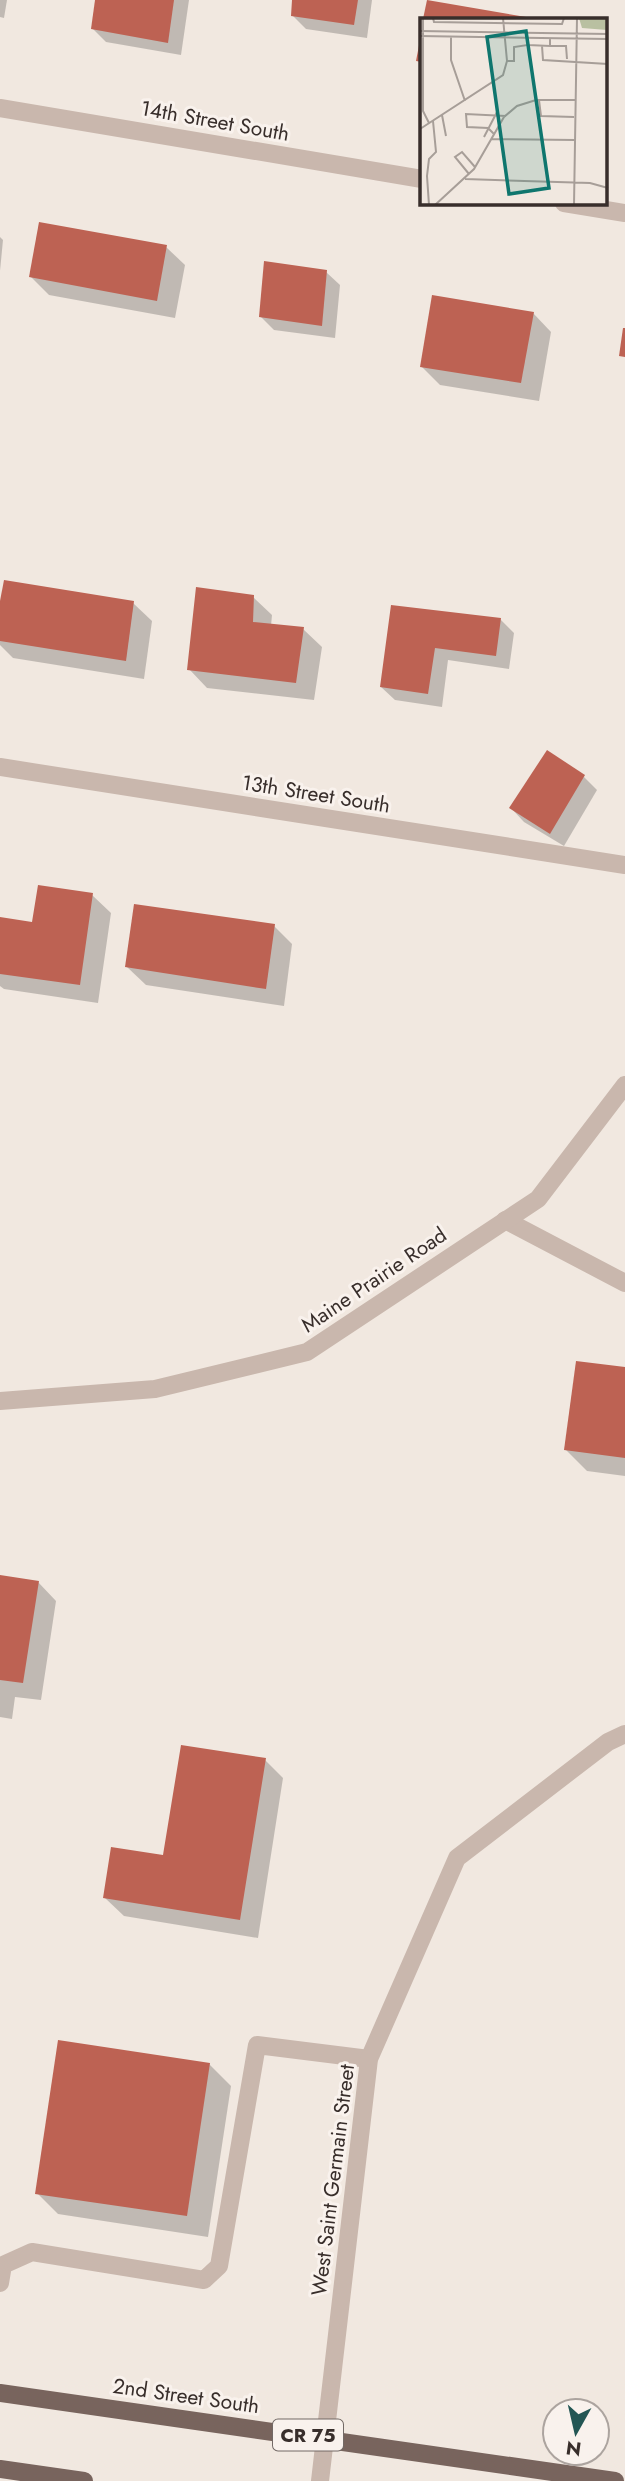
<svg xmlns="http://www.w3.org/2000/svg" width="625" height="2481" viewBox="0 0 625 2481" font-family="Jost,sans-serif">
<style>
.shadow{fill:#0003}
.building{fill:#bd6253}
.lines{fill:none;stroke-linecap:round;stroke-linejoin:round}
.minor{stroke:#c9b7ad;stroke-width:18}
.major{stroke:#78645d;stroke-width:18}
.labels{text-anchor:middle;dominant-baseline:central;stroke-width:6;stroke-linejoin:round;paint-order:stroke}
.shield{fill:#f9f2ed;stroke:#726965;stroke-width:2}
.shield-label{font-size:19px;font-weight:bold;fill:#382e2b}
.street-label{font-size:21px;fill:#382e2b;stroke:#f9f2ed}
.inset-road{fill:none;stroke:#a79e98;stroke-width:2}
.view{fill:#0f766e;fill-opacity:0.15;stroke:#0f766e;stroke-width:3.5}
.inset-edge{fill:none;stroke:#382e2b;stroke-width:3.5}
</style>
<rect width="100%" height="100%" fill="#f1e8e0"/>
<!-- shadow -->
<g class="shadow">
<path d="M0,0H7L4,18L0,17Z"/>
<path d="M97,0H189L181,55L106,42L93,29Z"/>
<path d="M294,0H372L367,38L306,29L293,16Z"/>
<path d="M428,3L530,19H425Z"/>
<path d="M0,237L3,240L0,271Z"/>
<path d="M166,247L185,265L175,318L49,295L31,277Z"/>
<path d="M326,272L340,285L335,338L274,330L260,316Z"/>
<path d="M533,313L551,332L539,401L440,385L422,367Z"/>
<path d="M253,597L272,615L271,626L303,629L322,647L314,700L207,688L189,669Z"/>
<path d="M133,603L152,621L144,679L13,658L0,645V611Z"/>
<path d="M393,607L500,619L514,633L509,669L448,660L442,707L395,700L381,687Z"/>
<path d="M584,777L597,790L564,846L524,822L511,808Z"/>
<path d="M92,895L111,913L98,1003L4,989L0,986V919L34,924Z"/>
<path d="M274,926L292,944L284,1006L146,985L127,967Z"/>
<path d="M625,1369V1476L587,1471L565,1449Z"/>
<path d="M0,1577L38,1582L56,1601L41,1700L15,1697L12,1719L0,1717Z"/>
<path d="M265,1760L283,1778L258,1938L124,1916L105,1898L165,1857Z"/>
<path d="M209,2064L231,2086L208,2237L58,2214L37,2193Z"/>
</g>
<!-- building -->
<g class="building">
<path d="M95,0H174L168,43L91,29Z"/>
<path d="M292,0H358L354,25L291,16Z"/>
<path d="M427,0L532,18L531,19H423Z"/>
<path d="M421,35H422V62L416,61Z"/>
<path d="M39,222L167,245L157,301L29,277Z"/>
<path d="M264,261L327,270L322,326L259,317Z"/>
<path d="M432,295L534,312L521,383L420,367Z"/>
<path d="M623,328H625V357L619,356Z"/>
<path d="M4,580L134,601L126,661L0,641V601Z"/>
<path d="M196,587L254,595L253,622L304,627L296,683L187,670Z"/>
<path d="M391,605L501,618L496,656L435,648L428,694L380,687Z"/>
<path d="M547,750L585,775L550,834L509,808Z"/>
<path d="M38,885L93,893L80,985L0,974V917L32,922Z"/>
<path d="M134,904L275,924L266,989L125,967Z"/>
<path d="M576,1361L625,1367V1458L564,1450Z"/>
<path d="M0,1575L39,1581L23,1683L0,1680Z"/>
<path d="M181,1745L266,1758L240,1920L103,1898L111,1847L163,1855Z"/>
<path d="M58,2040L210,2063L187,2216L35,2194Z"/>
</g>
<g class="lines">
<!-- minor -->
<g class="minor">
<path d="M0,108L422,179"/>
<path d="M564,203L625,213"/>
<path d="M0,767L625,865"/>
<path d="M505,1220L625,1283"/>
<path d="M0,1401L155,1389L307,1352L538,1199L625,1085"/>
<path d="M0,2283L3,2265L32,2252L204,2280L219,2266L257,2045L369,2059"/>
<path d="M320,2481L369,2059L457,1858L608,1742L625,1734"/>
</g>
<!-- major -->
<g class="major">
<path d="M0,2393L615,2481"/>
<path d="M0,2469L84,2481"/>
</g>
</g>
<g class="labels">
<!-- shield labels -->
<rect class="shield" x="273" y="2419.5" width="70" height="31" rx="5"/>
<g class="shield-label">
<text x="308" y="2435">CR 75</text>
</g>
<!-- street labels -->
<g class="street-label">
<text transform="translate(215 121) rotate(10)">14th Street South</text>
<text transform="translate(316 794) rotate(9)">13th Street South</text>
<text transform="translate(374 1280) rotate(-34)">Maine Prairie Road</text>
<text transform="translate(333 2180) rotate(-83)">West Saint Germain Street</text>
<text transform="translate(186 2396) rotate(8)">2nd Street South</text>
</g>
</g>
<!-- overview -->
<g transform="translate(420 18)">
<rect width="187" height="187" fill="#f1e8e0"/>
<path d="M159,0H187V12L162,10Z" fill="#b9c0a1"/>
<path class="inset-road" d="M3,0V93L9,105M13,0L14,4L142,6L144,0M0,13L188,16M0,18L188,21M31,18V42L45,83M108,27L130,28V21M122,28L123,42L188,46M130,28H146L147,41M87,43H94V29L108,27V20M119,82L121,98L154,99M22,97L26,118M0,111L83,57L87,43L83,0M74,116L68,110L47,109L46,96L86,98M64,119L77,94M71,121L155,122M49,156L35,139L42,134L55,149M45,161L170,165L188,170M9,187L7,158L9,141L16,134L13,103M15,187L54,151L84,99L97,88L116,82H155M154,187L157,0"/>
<path class="view" d="M106,13L129,170L89,176L67,19Z"/>
<rect width="187" height="187" class="inset-edge"/>
</g>
<!-- north arrow -->
<g transform="translate(576 2432) rotate(188)"><circle r="33" fill="#f9f2ed" stroke="#aca49f" stroke-width="2"/>
<path d="M0-5L12 26L0 18L-12 26Z" fill="#235654"/>
<text y="-10" font-size="19" font-weight="bold" text-anchor="middle" fill="#382e2b">N</text>
</g>
</svg>
